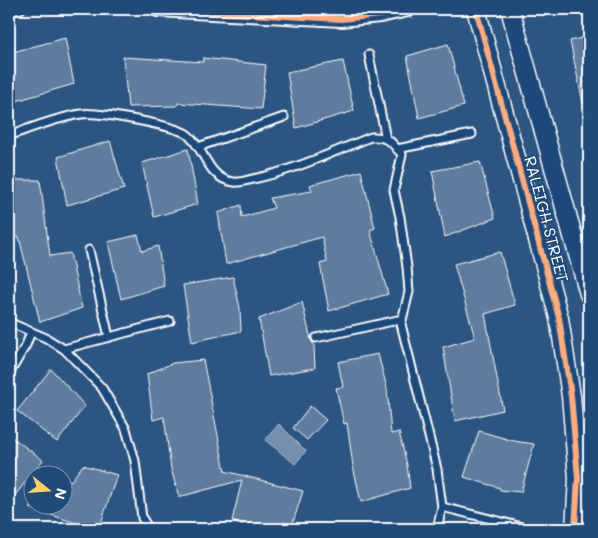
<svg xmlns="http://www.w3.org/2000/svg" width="598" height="538" viewBox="0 0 598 538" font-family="Mali,sans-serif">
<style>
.water{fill:#748fad;stroke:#acbcce}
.building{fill:#5e7c9f;stroke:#fff}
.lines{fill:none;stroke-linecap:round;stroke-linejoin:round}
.service-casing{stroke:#fff;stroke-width:11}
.minor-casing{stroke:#fff;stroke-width:18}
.tertiary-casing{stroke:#fff;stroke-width:21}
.service{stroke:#1f4a7a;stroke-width:7}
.minor{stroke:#1f4a7a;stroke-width:14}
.tertiary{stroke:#1f4a7a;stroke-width:18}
.cycleway-casing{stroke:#1f4a7a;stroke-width:9}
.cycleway{stroke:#ffac80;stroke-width:6}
.labels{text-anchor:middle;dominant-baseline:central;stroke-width:4;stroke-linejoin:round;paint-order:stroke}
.street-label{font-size:16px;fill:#fff;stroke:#1f4a7a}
</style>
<rect width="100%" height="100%" fill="#2c5582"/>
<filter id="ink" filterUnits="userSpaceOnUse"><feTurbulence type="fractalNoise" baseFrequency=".02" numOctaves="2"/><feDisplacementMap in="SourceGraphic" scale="10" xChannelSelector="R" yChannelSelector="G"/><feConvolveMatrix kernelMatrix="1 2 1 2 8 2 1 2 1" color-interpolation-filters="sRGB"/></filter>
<g filter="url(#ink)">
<!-- water -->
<path class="water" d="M279,424L306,451L295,464L265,440Z"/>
<!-- building -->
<g class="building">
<path d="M589,36V102L583,103L570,41Z"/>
<path d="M65,38L74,84L16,101L9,71V53Z"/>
<path d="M448,44L464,106L419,118L407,56Z"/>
<path d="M123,57L203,62V58L266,65L261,109L178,103L177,106L128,107Z"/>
<path d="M343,61L354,111L296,128L287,72Z"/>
<path d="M110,141L124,189L67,205L58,157Z"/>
<path d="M188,149L198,204L154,217L142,163Z"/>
<path d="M480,162L495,218L445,237L432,171Z"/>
<path d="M361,171L375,228L370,230L388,294L329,311L320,264L327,262L322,237L226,264L218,213L241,205L242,217L274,208L270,198L312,191L310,185Z"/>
<path d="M9,180H40L50,256L70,253L82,308L40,322L19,237H9Z"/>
<path d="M138,235L142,251L158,246L164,286L121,299L108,242Z"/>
<path d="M500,252L515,305L485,314L503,410L455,421L443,347L475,338L454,264Z"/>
<path d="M233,277L240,308L241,331L192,342L183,285Z"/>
<path d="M302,302L311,340L314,345L315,368L269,376L259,319Z"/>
<path d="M378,354L387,388L391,434L399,432L407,465L410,488L361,502L353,466L347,423L344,424L336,388L343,387L338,362Z"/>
<path d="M203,360L225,471L303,491L291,529H250L232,521L242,480L179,497L171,469L164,417L153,420L147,374L173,363Z"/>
<path d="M51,369L85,406L57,442L17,411Z"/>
<path d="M310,406L326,420L307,440L293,428Z"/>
<path d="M479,431L514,441L534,444L521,492L500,490V488L464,477Z"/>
<path d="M9,435L43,460L9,503Z"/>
<path d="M83,465L117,475L99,529H94L30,508V506H62V475L71,481Z"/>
</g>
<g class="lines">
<!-- service casing -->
<g class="service-casing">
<g id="service">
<path d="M9,11L21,9"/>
<path d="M369,55L386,139"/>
<path d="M9,136C32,127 56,118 81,114C96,111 178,126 188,135C206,150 207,179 234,182C240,183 247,180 253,179C292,171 333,152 371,137C388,136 392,142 402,155L394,190L400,217L407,267L409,292L401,324L437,469L442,507L437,529"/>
<path d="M198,147L284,117"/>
<path d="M397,149L472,134"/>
<path d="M89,250L109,337"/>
<path d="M9,321L13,324L46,338L64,349L102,388L126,429L135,461L142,518L149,529"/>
<path d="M316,338L402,319"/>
<path d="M64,349L170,321"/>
<path d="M9,374L26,345L31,332"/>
<path d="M442,507L530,529"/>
</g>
</g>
<!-- minor casing -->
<g class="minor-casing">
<path id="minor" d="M157,9L341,19L380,15L408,9"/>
</g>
<!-- tertiary casing -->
<g class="tertiary-casing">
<g id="tertiary">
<path d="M476,9L559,318L571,396L578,478L575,529"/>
<path d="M510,9L589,294"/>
</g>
</g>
<!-- service -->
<use href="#service" class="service"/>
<!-- minor -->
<use href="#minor" class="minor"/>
<!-- tertiary -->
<use href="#tertiary" class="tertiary"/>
<!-- cycleway casing -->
<g class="cycleway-casing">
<g id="cycleway">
<path d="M157,9L341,19L380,15L408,9"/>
<path d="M476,9L559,318L571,396L578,478L575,529"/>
</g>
</g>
<!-- cycleway -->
<use href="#cycleway" class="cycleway"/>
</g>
</g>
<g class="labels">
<!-- street labels -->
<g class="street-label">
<text transform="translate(547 219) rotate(75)">RALEIGH STREET</text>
</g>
</g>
<!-- margin -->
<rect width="598" height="538" fill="none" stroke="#1f4a7a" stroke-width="30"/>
<rect x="15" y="15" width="568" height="508" fill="none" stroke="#fff" stroke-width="2" filter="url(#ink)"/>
<!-- north arrow -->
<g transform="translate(48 490) rotate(107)"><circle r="24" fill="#1f4a7a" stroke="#7992af"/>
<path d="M0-4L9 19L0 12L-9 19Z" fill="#ffd166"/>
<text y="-8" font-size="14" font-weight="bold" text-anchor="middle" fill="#ffffff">N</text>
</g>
</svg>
